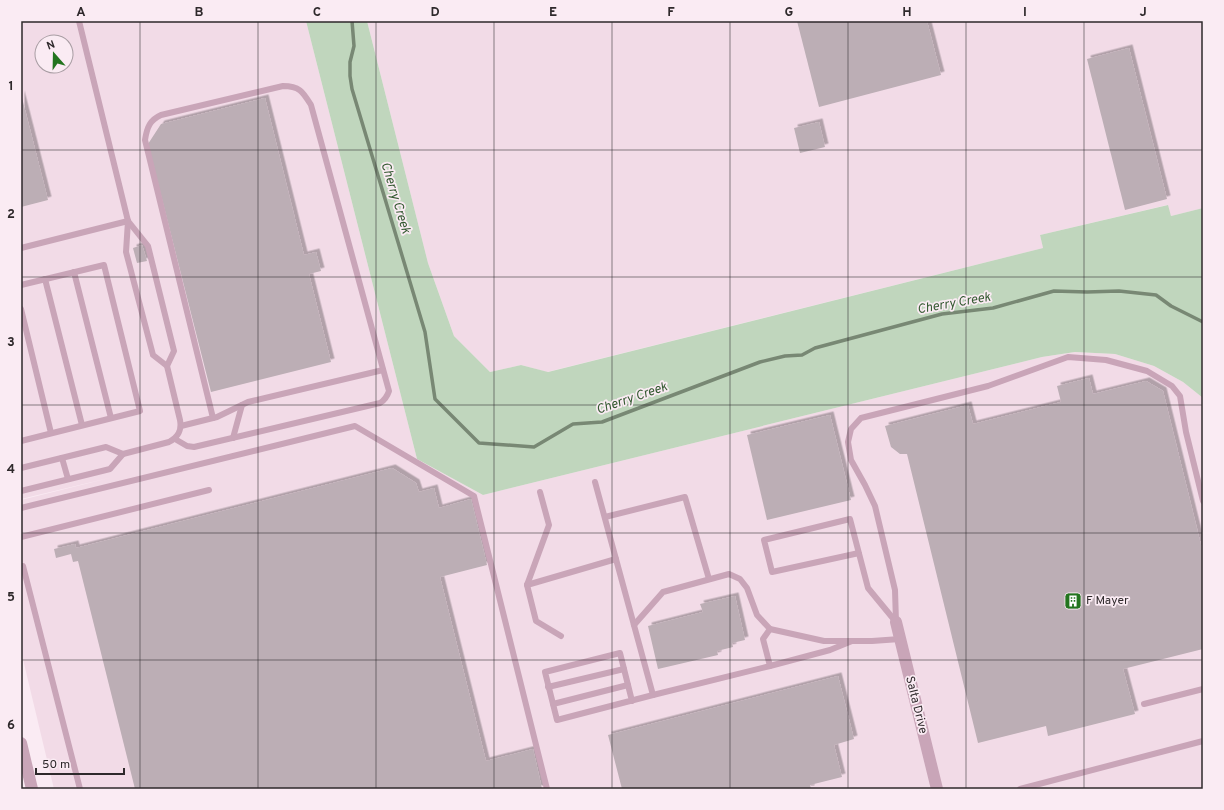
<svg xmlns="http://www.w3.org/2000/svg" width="1224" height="810" viewBox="0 0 1224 810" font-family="Overpass,sans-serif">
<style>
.built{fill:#f2dbe7;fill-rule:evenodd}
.green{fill:#c0d6bd}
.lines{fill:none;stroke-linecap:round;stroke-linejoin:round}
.stream{stroke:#788874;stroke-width:3.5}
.building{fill:#bcaeb5;filter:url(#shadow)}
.lane{stroke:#c9a5b8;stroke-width:6}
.street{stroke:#c9a5b8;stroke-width:12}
.grid{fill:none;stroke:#2e292b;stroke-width:1;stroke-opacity:0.55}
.labels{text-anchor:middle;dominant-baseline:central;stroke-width:3.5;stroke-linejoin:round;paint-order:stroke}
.poi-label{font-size:12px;fill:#2e292b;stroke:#faebf3;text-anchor:start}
.street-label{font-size:12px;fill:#2e292b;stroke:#faebf3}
.water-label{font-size:13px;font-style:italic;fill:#335930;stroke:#faebf3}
.neatline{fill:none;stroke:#2e292b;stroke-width:1.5}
.grid-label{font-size:13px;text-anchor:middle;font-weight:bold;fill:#2e292b}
</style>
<defs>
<filter id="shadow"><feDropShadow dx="3.5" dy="-3.5" stdDeviation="0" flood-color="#0004"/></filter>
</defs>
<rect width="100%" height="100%" fill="#faebf3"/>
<!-- built -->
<g class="built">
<path d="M21,21H306L417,459L483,495L1042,357L1075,352L1115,354L1154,366L1183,382L1203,398V789H54L21,651V500L113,477L21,499ZM42,42H66V66H42Z"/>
<path d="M367,21H1203V208L1171,216L1167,205L1040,235L1043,248L547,372L521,365L490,372L454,336L428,263Z"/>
</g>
<!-- green -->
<path class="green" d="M306,21H367L428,263L454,336L490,372L521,365L548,372L1043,248L1040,235L1168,205L1171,216L1203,208V398L1183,382L1154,366L1115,354L1075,352L1042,357L483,495L417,459Z"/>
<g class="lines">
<!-- stream -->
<path class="stream" d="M352,21L354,46L350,62V76L352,89L425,332L435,399L479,443L534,447L573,424L602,422L760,362L785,356L802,355L815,348L942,314L993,308L1054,291L1087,292L1119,291L1156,295L1171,306L1203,322"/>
</g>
<!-- building -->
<g class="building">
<path d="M797,21H927L941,75L819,107Z"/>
<path d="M1129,48L1167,199L1125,210L1087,59Z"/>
<path d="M21,94L48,200L21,207Z"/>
<path d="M265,98L304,255L316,252L321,271L309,274L331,362L211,392L148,144L161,124Z"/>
<path d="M819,122L825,147L800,153L794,128Z"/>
<path d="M142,245L147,261L137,263L133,248Z"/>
<path d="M1089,378L1093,394L1146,381L1163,391L1203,553V649L1123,669L1135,714L1048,736L1046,726L978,743L907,454H900L891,447L885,426L968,405L973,424L1061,402L1057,386Z"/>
<path d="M830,415L851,500L767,520L747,435Z"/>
<path d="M392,468L416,483L419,492L434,488L439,508L471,499L487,565L440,577L486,761L533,749L542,789H135L78,561L73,562L71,554L56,558L54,549L75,544L76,548Z"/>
<path d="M735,596L745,640L732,643L733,647L717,651L718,655L658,669L648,626L703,612L700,604Z"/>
<path d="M838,676L854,739L834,745L842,777L810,785L811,789H622L608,735Z"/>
</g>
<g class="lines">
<!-- lane -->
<g class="lane">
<path d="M128,221L148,246L174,351L167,366"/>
<path d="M21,248L128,221L79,21"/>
<path d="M74,272L111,418"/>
<path d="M45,279L82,425"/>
<path d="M21,285L104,265L140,411L21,441"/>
<path d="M21,309L51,433"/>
<path d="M181,426L217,417L248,402L383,370"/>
<path d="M233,438L242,405"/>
<path d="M175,439L187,446L194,447L380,403C385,400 387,397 389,391L311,105C303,92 300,86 283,86L161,115C150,120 147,127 145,140L213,418"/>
<path d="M62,458L68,479"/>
<path d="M21,468L106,447L123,454"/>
<path d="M595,482L653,695L770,666L830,650L852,641"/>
<path d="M21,491L110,469L123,454L169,442C178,437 182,431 180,420L167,366L153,355L126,252L128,221"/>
<path d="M540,492L549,525L527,585L536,621L561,636"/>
<path d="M21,508L355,426L474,496L547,789"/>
<path d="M605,517L685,497L709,579"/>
<path d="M21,537L209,490"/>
<path d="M859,553L772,572L764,540L850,519L868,588L896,622"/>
<path d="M21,566H23L80,789"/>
<path d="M527,585L616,559"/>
<path d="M896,622L895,590L875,506L865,485L851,460L848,442L851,429L861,418L988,386L1068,357L1106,360L1147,371L1172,386L1180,396L1186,432L1203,501"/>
<path d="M634,625L663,592L729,574L740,579L747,588L757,615L770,629L824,641H872L900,639"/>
<path d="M770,629L763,639L770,666"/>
<path d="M548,687L624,669"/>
<path d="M632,701L620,653L545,672L557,720L653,695"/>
<path d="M553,704L628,685"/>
<path d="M1144,704L1203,689"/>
<path d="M1020,789L1203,741"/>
</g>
<!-- street -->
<g class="street">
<path d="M896,622L937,789"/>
<path d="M21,743L32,789"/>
</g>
</g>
<!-- grid -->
<path class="grid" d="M140,21V789M258,21V789M376,21V789M494,21V789M612,21V789M730,21V789M848,21V789M966,21V789M1084,21V789M21,150H1203M21,277H1203M21,405H1203M21,533H1203M21,660H1203"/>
<!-- icons -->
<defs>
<g id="building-square" transform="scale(0.9)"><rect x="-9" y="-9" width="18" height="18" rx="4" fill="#22741e" stroke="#faebf3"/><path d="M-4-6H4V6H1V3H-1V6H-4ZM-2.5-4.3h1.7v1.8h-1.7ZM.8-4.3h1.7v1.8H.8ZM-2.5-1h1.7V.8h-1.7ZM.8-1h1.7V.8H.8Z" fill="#fff"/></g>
</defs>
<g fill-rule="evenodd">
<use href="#building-square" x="1073" y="601"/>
</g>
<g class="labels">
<!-- poi labels -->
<g class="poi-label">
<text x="1086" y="601">F Mayer</text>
</g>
<!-- street labels -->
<g class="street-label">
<text transform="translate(916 705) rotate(76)">Salta Drive</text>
</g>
<!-- water labels -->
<g class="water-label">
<text transform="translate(395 198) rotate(73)">Cherry Creek</text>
<text transform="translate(954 304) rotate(-10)">Cherry Creek</text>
<text transform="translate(632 399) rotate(-19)">Cherry Creek</text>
</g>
</g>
<!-- border -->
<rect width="1224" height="810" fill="none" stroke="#faebf3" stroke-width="44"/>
<!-- north arrow -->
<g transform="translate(54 54) rotate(340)"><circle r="19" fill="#faebf3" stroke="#a89da3"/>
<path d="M0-3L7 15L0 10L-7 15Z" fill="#22741e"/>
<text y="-6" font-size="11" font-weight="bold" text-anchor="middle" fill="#2e292b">N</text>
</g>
<!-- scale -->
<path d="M36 768v6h88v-6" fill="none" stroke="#2e292b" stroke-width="2"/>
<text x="42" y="768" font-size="12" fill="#2e292b" stroke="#faebf3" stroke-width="3" paint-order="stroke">50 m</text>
<rect x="22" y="22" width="1180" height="766" class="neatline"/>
<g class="grid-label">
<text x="81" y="16">A</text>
<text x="199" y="16">B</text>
<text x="317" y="16">C</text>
<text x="435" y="16">D</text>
<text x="553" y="16">E</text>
<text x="671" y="16">F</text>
<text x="789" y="16">G</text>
<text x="907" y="16">H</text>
<text x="1025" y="16">I</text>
<text x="1143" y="16">J</text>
<text x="11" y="90">1</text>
<text x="11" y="218">2</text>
<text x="11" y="346">3</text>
<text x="11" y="473">4</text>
<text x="11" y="601">5</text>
<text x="11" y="729">6</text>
</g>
</svg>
